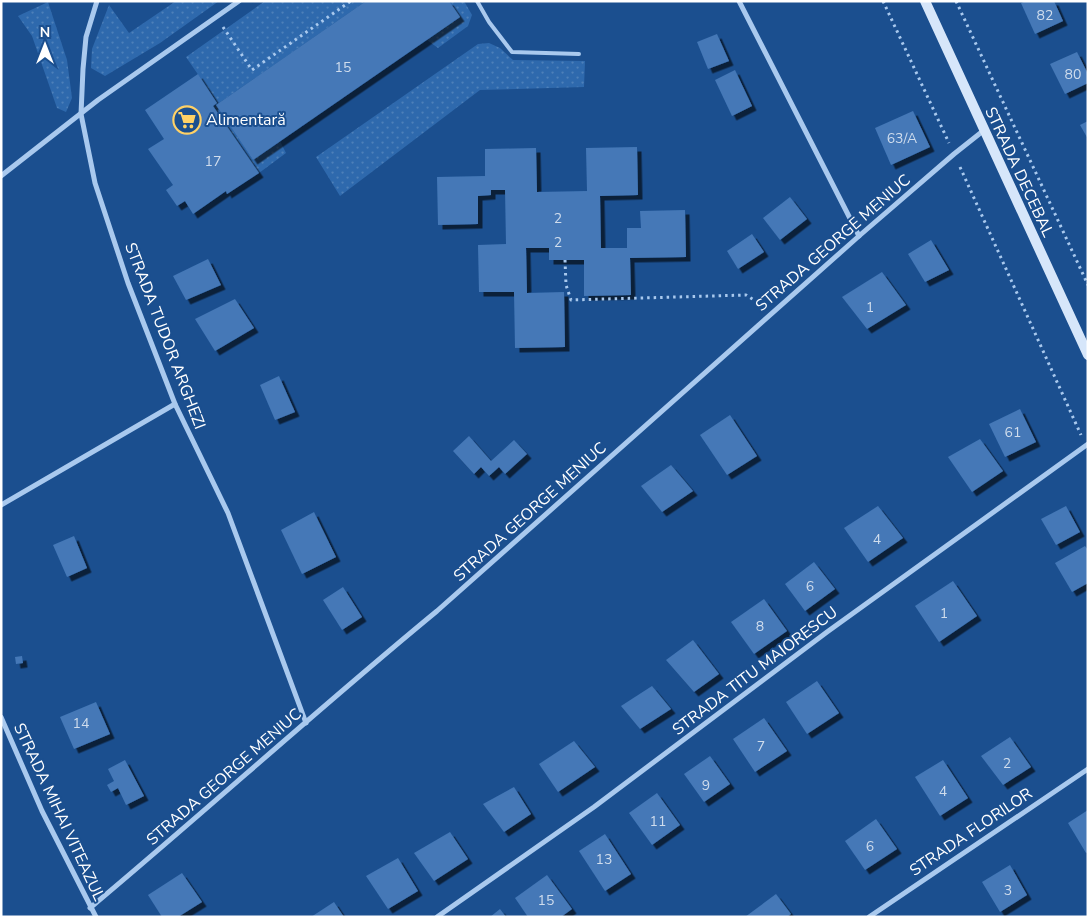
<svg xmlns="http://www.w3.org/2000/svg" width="1089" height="918" viewBox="0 0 1089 918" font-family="'Nunito Sans',sans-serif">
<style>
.park{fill:url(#park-dots)}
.building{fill:#4478b7;filter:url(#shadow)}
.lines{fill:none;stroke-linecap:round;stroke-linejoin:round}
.path{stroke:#a9c9ee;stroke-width:3;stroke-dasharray:2.5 4;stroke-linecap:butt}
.lane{stroke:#a9c9ee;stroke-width:4}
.street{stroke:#a9c9ee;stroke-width:5}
.secondary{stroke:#d6e6fa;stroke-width:10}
.labels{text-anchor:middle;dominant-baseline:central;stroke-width:4;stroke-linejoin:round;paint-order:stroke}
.number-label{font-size:14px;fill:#d0dded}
.poi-label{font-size:16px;fill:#fff;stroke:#1b4f8f;text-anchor:start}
.street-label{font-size:16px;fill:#fff;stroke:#1b4f8f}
</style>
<defs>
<pattern id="park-dots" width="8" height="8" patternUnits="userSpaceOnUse" patternTransform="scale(1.25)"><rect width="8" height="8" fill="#2e69ad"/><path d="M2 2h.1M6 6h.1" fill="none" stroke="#4d80b9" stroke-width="1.8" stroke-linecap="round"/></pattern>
<filter id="shadow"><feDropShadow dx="4.5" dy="4.5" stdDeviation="0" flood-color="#0009"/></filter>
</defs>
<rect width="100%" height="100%" fill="#1b4f8f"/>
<!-- park -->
<g class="park">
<path d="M176,1H219L160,43L105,76L91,68L92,49L109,5L129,33Z"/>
<path d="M265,1H366L216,105L253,160L280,141L286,153L259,173L213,106L217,102L186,57Z"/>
<path d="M449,1H464L472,15L468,26L438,48L427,40Z"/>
<path d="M48,2L67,60L72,98L66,112L57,108L32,36L18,16Z"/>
<path d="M489,43L500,48L513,60L585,61L584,87L480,90L340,196L316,157L478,44Z"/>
</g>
<!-- building -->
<g class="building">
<path d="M366,1H449L460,17L253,160L216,105Z"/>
<path d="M1026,1H1054L1063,21L1035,34L1021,3Z"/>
<path d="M717,34L729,61L708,69L697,42Z"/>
<path d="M1077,52L1088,74V83L1065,94L1050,64Z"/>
<path d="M735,70L752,106L732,116L715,80Z"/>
<path d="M198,74L217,103L213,106L259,173L227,194L226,191L193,214L185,201L177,206L166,190L173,185L148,149L164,139L145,110Z"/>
<path d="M913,111L930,147L891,165L875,128Z"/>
<path d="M1088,121V139L1080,125Z"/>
<path d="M637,147L638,195L600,196L601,248H627V228H641L640,211L685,210L686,257L630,258L631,295L584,296V260H549V248H526L527,293L564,292L565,347L515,348L514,292H479L478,245L506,244L505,190H491V195L478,196V224L438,225L437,177L485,176V149L536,148L537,192L587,191L586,148Z"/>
<path d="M790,197L807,219L780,240L763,218Z"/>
<path d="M752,234L764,252L738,269L727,251Z"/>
<path d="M931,240L949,270L925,282L908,254Z"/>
<path d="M208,259L221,285L186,300L173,276Z"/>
<path d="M882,272L906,305L867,329L842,297Z"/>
<path d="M235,299L254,328L215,351L195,319Z"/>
<path d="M279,376L295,412L275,420L260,385Z"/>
<path d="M1020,409L1036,442L1005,457L989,424Z"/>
<path d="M730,415L757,456L727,475L700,435Z"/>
<path d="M469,436L491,461L514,440L527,454L505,474L499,467L489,476L481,467L474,474L453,451Z"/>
<path d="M980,439L1003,471L972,492L948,457Z"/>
<path d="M671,465L693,491L662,512L641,486Z"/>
<path d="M878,506L903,538L868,562L844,528Z"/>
<path d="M1066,506L1080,532L1056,545L1041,519Z"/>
<path d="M314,512L336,557L302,574L281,530Z"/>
<path d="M74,536L87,568L67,577L53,545Z"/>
<path d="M1085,546L1088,550V583L1072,592L1055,563Z"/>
<path d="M814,562L835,589L805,611L785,584Z"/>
<path d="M953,581L977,616L939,642L915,606Z"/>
<path d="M343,587L362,617L342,630L323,600Z"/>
<path d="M764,599L787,631L754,654L731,622Z"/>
<path d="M693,640L719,674L694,692L666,660Z"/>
<path d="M22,656L23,663L16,664L15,657Z"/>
<path d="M817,681L839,713L807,734L786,702Z"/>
<path d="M652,686L671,709L640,729L621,706Z"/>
<path d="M96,702L110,734L74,749L60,717Z"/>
<path d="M764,718L787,751L755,772L733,739Z"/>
<path d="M1010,737L1031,767L1003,785L981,756Z"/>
<path d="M574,741L595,767L558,792L539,764Z"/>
<path d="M710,756L730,784L704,802L684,774Z"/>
<path d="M125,760L144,796L126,805L118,788L111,792L107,785L114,781L108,769Z"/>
<path d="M943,760L968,798L940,816L915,777Z"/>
<path d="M514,787L531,814L504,832L483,804Z"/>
<path d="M657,793L680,825L652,845L629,813Z"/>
<path d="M1088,810V852L1086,853L1068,823Z"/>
<path d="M876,819L897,849L865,870L845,841Z"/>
<path d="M450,832L468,859L434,881L414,853Z"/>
<path d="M605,834L631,874L605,891L579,851Z"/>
<path d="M398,858L418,891L388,909L366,876Z"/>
<path d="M1010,865L1027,895L1000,912L982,882Z"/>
<path d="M182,873L202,902L178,917H162L148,895Z"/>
<path d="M547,875L572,909L561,917H528L515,898Z"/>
<path d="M776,894L791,914L787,917H745Z"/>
<path d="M334,902L344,917H311Z"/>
<path d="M500,909L506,917H490Z"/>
</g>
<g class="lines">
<!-- path -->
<g class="path">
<path d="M883,1L949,143"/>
<path d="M956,1L1088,285"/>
<path d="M223,27L252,70L351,1"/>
<path d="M960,167L1081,435"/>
<path d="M565,260L566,285L571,300L746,295L762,305"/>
</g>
<!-- lane -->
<path class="lane" d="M477,1L489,22L512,52L579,54"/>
<!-- street -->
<g class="street">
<path d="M97,1L86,37L83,69L81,114L95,183L128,283L175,404L228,513L306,723"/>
<path d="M739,1L859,236"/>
<path d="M1,176L98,100L239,1"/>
<path d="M1,505L175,404"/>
<path d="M1,717L42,811L96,917"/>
<path d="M90,908C207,810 319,708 437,611L859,236L954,154L983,131"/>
<path d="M437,917L594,807L827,632L1088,444"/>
<path d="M869,917L1088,769"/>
</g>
<!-- secondary -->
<path class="secondary" d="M925,1L1088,355"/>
</g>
<!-- icons -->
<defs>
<g id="supermarket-ring" transform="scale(1.4375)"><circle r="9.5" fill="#1b4f8f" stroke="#ffd166" stroke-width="1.5"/><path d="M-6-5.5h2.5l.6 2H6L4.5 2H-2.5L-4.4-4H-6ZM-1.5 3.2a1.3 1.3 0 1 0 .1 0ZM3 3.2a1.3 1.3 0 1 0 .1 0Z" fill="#ffd166"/></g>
</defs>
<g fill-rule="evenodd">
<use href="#supermarket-ring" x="187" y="120"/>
</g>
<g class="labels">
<!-- number labels -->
<g class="number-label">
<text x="1045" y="15">82</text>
<text x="343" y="67">15</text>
<text x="1073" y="74">80</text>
<text x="902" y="138">63/A</text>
<text x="213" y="161">17</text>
<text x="558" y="218">2</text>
<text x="558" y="242">2</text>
<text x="870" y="307">1</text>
<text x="1013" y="432">61</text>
<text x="877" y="539">4</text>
<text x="810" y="586">6</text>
<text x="944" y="613">1</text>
<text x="760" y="626">8</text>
<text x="81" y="723">14</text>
<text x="761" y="746">7</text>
<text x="1007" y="763">2</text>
<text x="706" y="785">9</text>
<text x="943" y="791">4</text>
<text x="658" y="821">11</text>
<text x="870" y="846">6</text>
<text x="604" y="859">13</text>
<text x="1008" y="890">3</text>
<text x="546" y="900">15</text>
</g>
<!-- poi labels -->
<g class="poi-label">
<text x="206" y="120">Alimentară</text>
</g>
<!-- street labels -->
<g class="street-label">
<text transform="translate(1019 172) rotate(65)">STRADA DECEBAL</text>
<text transform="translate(833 243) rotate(-41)">STRADA GEORGE MENIUC</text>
<text transform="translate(165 336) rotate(69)">STRADA TUDOR ARGHEZI</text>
<text transform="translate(530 512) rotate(-42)">STRADA GEORGE MENIUC</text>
<text transform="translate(755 671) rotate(-37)">STRADA TITU MAIORESCU</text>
<text transform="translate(224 777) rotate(-41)">STRADA GEORGE MENIUC</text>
<text transform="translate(59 812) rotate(65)">STRADA MIHAI VITEAZUL</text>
<text transform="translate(971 832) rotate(-34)">STRADA FLORILOR</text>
</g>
</g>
<!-- border -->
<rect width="1089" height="918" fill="none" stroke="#ffffff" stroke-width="5"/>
<!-- north arrow -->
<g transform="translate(45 45)" stroke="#1b4f8f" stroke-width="4" paint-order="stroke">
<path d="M0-4L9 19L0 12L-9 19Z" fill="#ffffff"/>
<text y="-8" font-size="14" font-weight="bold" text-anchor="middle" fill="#ffffff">N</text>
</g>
</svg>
